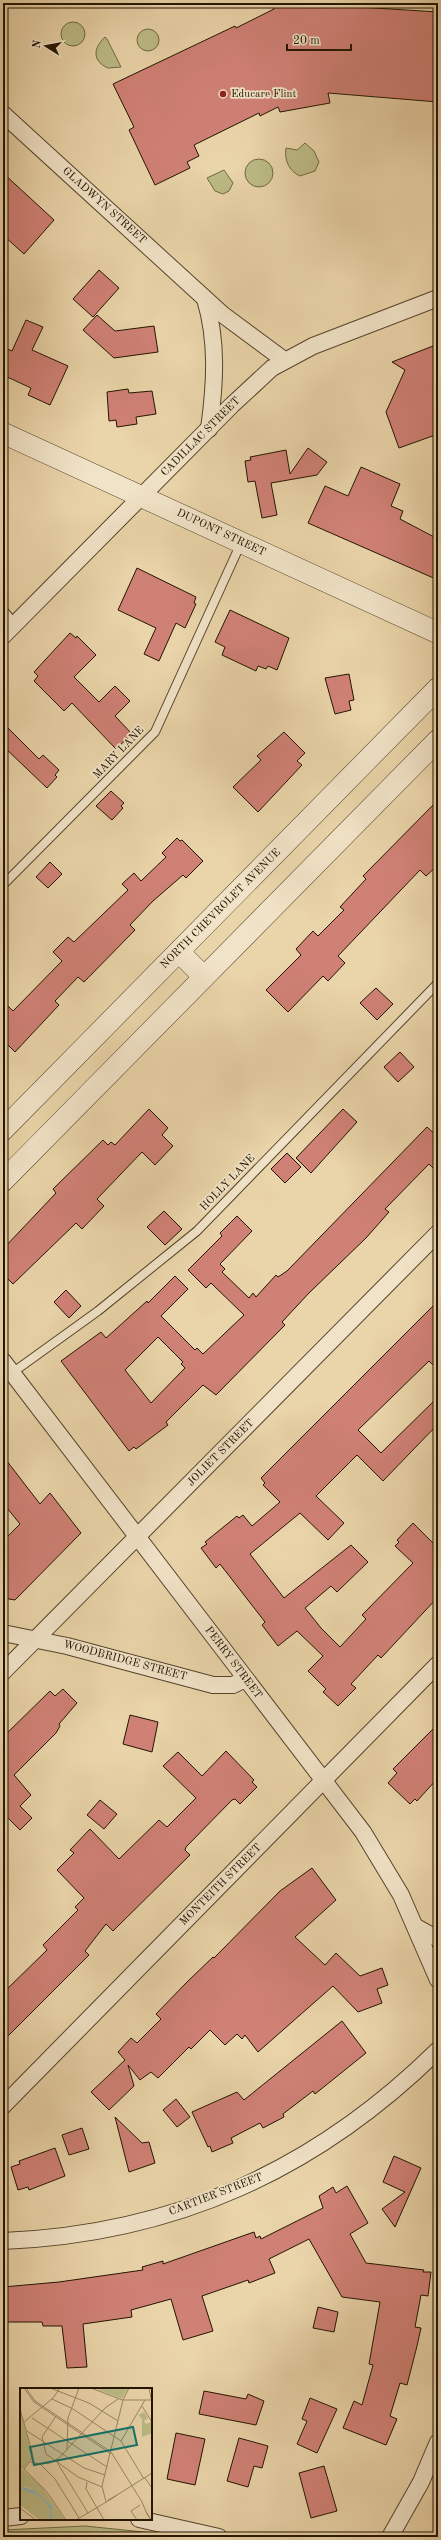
<svg xmlns="http://www.w3.org/2000/svg" width="441" height="2540" viewBox="0 0 441 2540" font-family="'Old Standard TT',serif">
<style>
.green{fill:#bcbb85;stroke:#6f6843}
.building{fill:#d08176;stroke:#221401;fill-rule:evenodd}
.lines{fill:none;stroke-linecap:round;stroke-linejoin:round}
.service-casing{stroke:#54442b;stroke-width:10}
.minor-casing{stroke:#54442b;stroke-width:18}
.tertiary-casing{stroke:#54442b;stroke-width:22}
.service{stroke:#f1e3c7;stroke-width:8}
.minor{stroke:#f1e3c7;stroke-width:16}
.tertiary{stroke:#f1e3c7;stroke-width:21}
.poi-dot{fill:#8f2418;stroke:#f1e3c7;stroke-width:1.5}
.labels{text-anchor:middle;dominant-baseline:central;stroke-width:3.5;stroke-linejoin:round;paint-order:stroke}
.poi-label{font-size:11px;fill:#221401;stroke:#f1e3c7;text-anchor:start}
.street-label{font-size:11px;fill:#221401;stroke:#f1e3c7}
.inset-road{fill:none;stroke:#9a8766;stroke-width:1}
.view{fill:#0f766e;fill-opacity:0.15;stroke:#0f766e;stroke-width:2}
.inset-edge{fill:none;stroke:#221401;stroke-width:2}
</style>
<rect width="100%" height="100%" fill="#ead4a9"/>
<filter id="stains"><feTurbulence type="fractalNoise" baseFrequency=".005" numOctaves="4"/><feColorMatrix values="0 0 0 0 .2 0 0 0 0 .09 0 0 0 0 .02 0 0 0 .5 -.17"/></filter>
<radialGradient id="worn" r=".72"><stop offset=".6" stop-color="#630" stop-opacity="0"/><stop offset="1" stop-color="#630" stop-opacity=".3"/></radialGradient>
<!-- green -->
<g class="green">
<circle cx="73" cy="34" r="12"/>
<circle cx="148" cy="40" r="11"/>
<path d="M105,37L107,39L121,67L108,68C92,61 93,48 105,37Z"/>
<path d="M305,143L314,151L319,162L315,171L300,176C289,171 284,160 286,148L297,150Z"/>
<circle cx="259" cy="173" r="14"/>
<path d="M224,170L233,183L229,191L223,194L215,191L207,178Z"/>
<path d="M85,2526L153,2533L168,2537H3V2530Z"/>
</g>
<!-- building -->
<g class="building">
<path d="M296,3L438,12V102L328,93L330,103L280,112L278,107L260,116L259,113L194,145L199,156L187,162L190,168L155,185L129,130L134,127L113,84L235,26L236,28L274,9L273,7Z"/>
<path d="M3,173L54,220L24,254L3,235Z"/>
<path d="M99,270L119,288L93,317L73,299Z"/>
<path d="M97,315L115,331L154,326L158,352L114,358L83,330Z"/>
<path d="M26,320L43,327L32,350L68,366L50,405L28,395L31,388L3,375V347L12,351Z"/>
<path d="M433,346L438,362V434L399,448L386,412L405,370L392,362Z"/>
<path d="M128,389L129,393L152,391L156,414L136,417L137,424L117,427L116,420L109,421L107,392Z"/>
<path d="M308,448L327,462L317,475L271,483L277,515L262,518L255,481L248,482L245,461L251,460L250,457L286,450L290,474Z"/>
<path d="M361,467L400,484L391,506L403,511L400,519L438,539V580L308,523L325,486L348,496Z"/>
<path d="M137,568L196,597L194,603L196,604L185,628L176,623L159,661L144,654L156,628L118,610Z"/>
<path d="M230,610L289,638L277,670L268,666L266,669L258,666L256,671L222,655L225,647L215,642Z"/>
<path d="M70,633L76,638L77,636L96,655L74,677L99,702L115,686L130,701L115,716L132,734L116,749L72,703L64,711L34,681L38,676L34,672Z"/>
<path d="M349,674L354,700L349,701L351,710L335,714L325,678Z"/>
<path d="M3,723L39,759L43,755L59,770L55,775L57,777L47,788L3,746Z"/>
<path d="M284,732L305,753L297,761L302,765L258,812L233,787L261,760L257,756Z"/>
<path d="M111,791L124,803L121,806L123,808L112,820L96,806Z"/>
<path d="M438,800V865L426,876L420,870L338,956L345,963L328,981L323,976L288,1012L266,990L301,955L296,949L313,931L318,936L344,910L340,907L366,879L363,876Z"/>
<path d="M177,838L180,841L182,840L203,861L186,878L183,875L153,901L130,925L135,930L84,982L78,977L55,1001L59,1005L15,1052L3,1040V1001L13,1011L62,961L53,952L68,937L74,942L128,890L122,884L134,873L141,881L166,857L162,853Z"/>
<path d="M50,862L62,874L48,888L36,877Z"/>
<path d="M376,988L393,1004L377,1020L360,1003Z"/>
<path d="M400,1052L414,1067L398,1082L384,1067Z"/>
<path d="M149,1109L168,1128L162,1135L173,1146L155,1165L142,1152L97,1199L104,1206L82,1229L76,1223L13,1284L3,1274V1249L56,1193L53,1189L103,1140L108,1145L111,1142L115,1145Z"/>
<path d="M343,1109L357,1122L311,1173L296,1158Z"/>
<path d="M427,1127L438,1137V1173L429,1164L385,1209L389,1212L366,1238L309,1293L282,1322L285,1325L216,1395L203,1385L166,1422L168,1425L136,1449L134,1447L129,1451L61,1361L101,1332L106,1338L147,1301L148,1303L175,1276L188,1289L161,1316L195,1350L197,1348L203,1354L244,1315L211,1283L206,1288L188,1270L222,1236L220,1233L237,1216L252,1231L220,1264L225,1269L222,1272L249,1298L253,1293L256,1297L276,1275L278,1277L287,1271ZM158,1337L183,1362L181,1364L185,1368L151,1403L125,1370Z"/>
<path d="M287,1153L301,1167L285,1183L271,1169Z"/>
<path d="M164,1211L182,1229L165,1245L147,1227Z"/>
<path d="M66,1290L81,1306L69,1318L54,1302Z"/>
<path d="M438,1301V1370L429,1361L358,1430L381,1453L438,1397V1424L383,1481L357,1455L316,1496L344,1523L328,1540L300,1513L250,1554L284,1598L351,1545L368,1562L337,1592L331,1586L305,1608L321,1628L340,1647L366,1619L362,1615L413,1563L395,1546L399,1542L397,1540L413,1523L438,1548V1597L381,1658L378,1655L351,1684L356,1688L338,1706L323,1692L326,1689L308,1671L323,1656L297,1631L278,1646L262,1625L265,1622L220,1564L216,1568L201,1548L207,1544L205,1542L237,1516L239,1518L243,1515L252,1526L280,1502L263,1485L265,1483L261,1478Z"/>
<path d="M3,1456L40,1504L50,1493L81,1533L15,1600L3,1598V1541L20,1524L3,1503Z"/>
<path d="M63,1689L77,1703L59,1724L60,1726L56,1733L14,1775L31,1795L20,1806L32,1818L20,1830L8,1818L3,1824V1737L50,1691L55,1696Z"/>
<path d="M130,1715L158,1722L152,1752L123,1744Z"/>
<path d="M438,1724V1778L417,1801L415,1799L410,1804L388,1783L397,1773L393,1769Z"/>
<path d="M226,1751L254,1780L252,1782L257,1787L240,1804L235,1799L232,1800L186,1847L185,1850L190,1855L113,1931L106,1924L85,1951L89,1955L3,2041V1993L47,1950L43,1945L78,1910L75,1907L84,1898L57,1870L74,1853L70,1850L90,1829L119,1859L159,1820L167,1827L196,1798L163,1766L178,1752L202,1776Z"/>
<path d="M100,1800L117,1814L104,1829L87,1815Z"/>
<path d="M312,1868L336,1900L295,1937L325,1965L336,1953L360,1976L382,1968L388,1985L377,1989L382,2003L358,2012L333,1986L258,2052L245,2035L242,2039L237,2034L225,2045L210,2030L191,2049L189,2047L158,2078L151,2072L140,2080L128,2065L134,2086L109,2110L91,2092L125,2060L118,2052L131,2038L137,2043L161,2019L156,2014L187,1982L213,1957L214,1958L280,1891Z"/>
<path d="M342,2021L366,2053L315,2094L313,2091L283,2114L284,2117L263,2128L260,2123L231,2138L233,2143L212,2152L210,2146L208,2147L192,2112L237,2092L244,2100Z"/>
<path d="M176,2099L190,2117L177,2127L163,2110Z"/>
<path d="M115,2117L142,2143L149,2142L155,2163L129,2172Z"/>
<path d="M82,2128L89,2149L69,2155L62,2135Z"/>
<path d="M55,2148L65,2176L29,2190L28,2187L18,2190L11,2167L20,2164L19,2161Z"/>
<path d="M394,2156L421,2168L395,2227L382,2209L405,2192L383,2182Z"/>
<path d="M347,2186L368,2223L350,2234L366,2263L424,2270L423,2272H431L428,2296L421,2295L415,2327L421,2328L417,2346L407,2385L400,2383L390,2416L397,2419L386,2445L343,2428L354,2401L362,2405L373,2365L369,2364L380,2302L342,2297L309,2239L269,2259L275,2273L249,2283L248,2280L202,2296L213,2331L183,2340L171,2299L131,2310L132,2317L83,2324L87,2367L67,2368L62,2326H43L42,2322H3V2287L59,2282L143,2270L142,2267L163,2261V2264L254,2232L256,2238L260,2236L261,2239L323,2208L319,2196L333,2187L336,2193Z"/>
<path d="M318,2307L338,2312L334,2332L313,2328Z"/>
<path d="M204,2391L246,2399L248,2394L264,2401L256,2425L199,2414Z"/>
<path d="M310,2398L337,2409L317,2453L297,2444L307,2421L302,2419Z"/>
<path d="M176,2433L205,2439L195,2485L167,2479Z"/>
<path d="M239,2438L268,2446L262,2468L254,2466L248,2487L227,2481Z"/>
<path d="M324,2466L337,2511L311,2518L299,2473Z"/>
</g>
<g class="lines">
<!-- service casing -->
<g class="service-casing">
<g id="service">
<path d="M3,610L15,624"/>
<path d="M3,885L155,732L241,543"/>
<path d="M12,1373L98,1311L197,1231L438,983"/>
</g>
</g>
<!-- minor casing -->
<g class="minor-casing">
<g id="minor">
<path d="M3,114L222,314L284,360"/>
<path d="M205,299C218,342 215,385 209,429"/>
<path d="M3,636L232,405L272,368L313,346L438,298"/>
<path d="M3,1361L363,1832L401,1895L438,1980"/>
<path d="M3,1633L67,1646L213,1685H233L245,1679"/>
<path d="M3,1672L438,1233"/>
<path d="M416,1927L438,1939"/>
<path d="M3,2106L438,1664"/>
<path d="M3,2241C175,2234 316,2170 438,2050"/>
<path d="M3,2518L21,2516"/>
<path d="M139,2519L219,2537"/>
<path d="M390,2537L421,2482L438,2442"/>
</g>
</g>
<!-- tertiary casing -->
<g class="tertiary-casing">
<g id="tertiary">
<path d="M3,433L438,633"/>
<path d="M179,952L204,977"/>
<path d="M3,1130L438,688"/>
<path d="M3,1181L438,740"/>
</g>
</g>
<!-- service -->
<use href="#service" class="service"/>
<!-- minor -->
<use href="#minor" class="minor"/>
<!-- tertiary -->
<use href="#tertiary" class="tertiary"/>
</g>
<!-- markers -->
<circle class="poi-dot" cx="223" cy="94" r="4"/>
<g class="labels">
<!-- poi labels -->
<g class="poi-label">
<text x="231" y="94">Educare Flint</text>
</g>
<!-- street labels -->
<g class="street-label">
<text transform="translate(104 206) rotate(42)">GLADWYN STREET</text>
<text transform="translate(201 437) rotate(-45)">CADILLAC STREET</text>
<text transform="translate(221 533) rotate(25)">DUPONT STREET</text>
<text transform="translate(119 753) rotate(-46)">MARY LANE</text>
<text transform="translate(221 909) rotate(-45)">NORTH CHEVROLET AVENUE</text>
<text transform="translate(228 1183) rotate(-46)">HOLLY LANE</text>
<text transform="translate(221 1453) rotate(-45)">JOLIET STREET</text>
<text transform="translate(125 1661) rotate(15)">WOODBRIDGE STREET</text>
<text transform="translate(233 1663) rotate(53)">PERRY STREET</text>
<text transform="translate(221 1885) rotate(-45)">MONTEITH STREET</text>
<text transform="translate(216 2195) rotate(-21)">CARTIER STREET</text>
</g>
</g>
<!-- overview -->
<g transform="translate(20 2388)">
<rect width="132" height="132" fill="#ead4a9"/>
<path d="M80,0H108L102,11L79,2ZM0,23L11,62L10,73L4,80L0,77ZM124,24L128,30L124,33L126,36L131,34L132,45L122,49V31L118,27ZM0,79L23,100L45,132H32V117L10,100L0,98ZM0,101L22,110L30,122L28,132H20L0,117Z" fill="#bcbb85"/>
<path d="M0,98L14,102L32,117V132H28L30,122L22,110L0,101Z" fill="#99b7b0"/>
<path class="inset-road" d="M4,0L14,14L91,66M6,0L15,13L91,64L122,114L127,126L131,132L127,125M30,0L69,15L98,33M71,0L102,12H132M129,0L132,15M32,11L53,21L101,53L124,91M122,18L132,34M0,21L12,64L11,72L4,81M36,28L22,49L26,66L58,89L82,99M12,30L87,79M4,34L33,10L40,0M7,43L64,80L85,87M101,53L125,12M47,62L48,30L59,0M38,71V76L68,125M10,74L20,76L35,91L59,130M20,76L30,75L39,70L85,20L98,11M0,77L27,104L46,132M125,90L132,100M67,94L66,101L84,132M97,107L132,85M97,107L96,108L88,113V112ZM86,114L82,98L103,12L109,0M0,120L16,132M56,132L88,113M117,132L111,123L120,117"/>
<path class="view" d="M113,39L117,57L14,77L10,59Z"/>
<rect width="132" height="132" class="inset-edge"/>
</g>
<!-- margin -->
<rect width="441" height="2540" fill="none" stroke="#ead4a9" stroke-width="16"/>
<rect x="4" y="4" width="433" height="2532" fill="none" stroke="#221401" stroke-width="2"/>
<rect x="8" y="8" width="425" height="2524" fill="none" stroke="#221401"/>
<!-- north arrow -->
<g transform="translate(46 46) rotate(281)" stroke="#f1e3c7" stroke-width="3" paint-order="stroke">
<path d="M0-3L7 15L0 10L-7 15Z" fill="#221401"/>
<text y="-6" font-size="11" font-weight="bold" text-anchor="middle" fill="#221401">N</text>
</g>
<!-- scale -->
<path d="M287 44v6h64v-6" fill="none" stroke="#221401" stroke-width="2"/>
<text x="293" y="44" font-size="12" fill="#221401" stroke="#f1e3c7" stroke-width="3" paint-order="stroke">20 m</text>
<rect width="100%" height="100%" filter="url(#stains)"/>
<rect width="100%" height="100%" fill="url(#worn)"/>
</svg>
